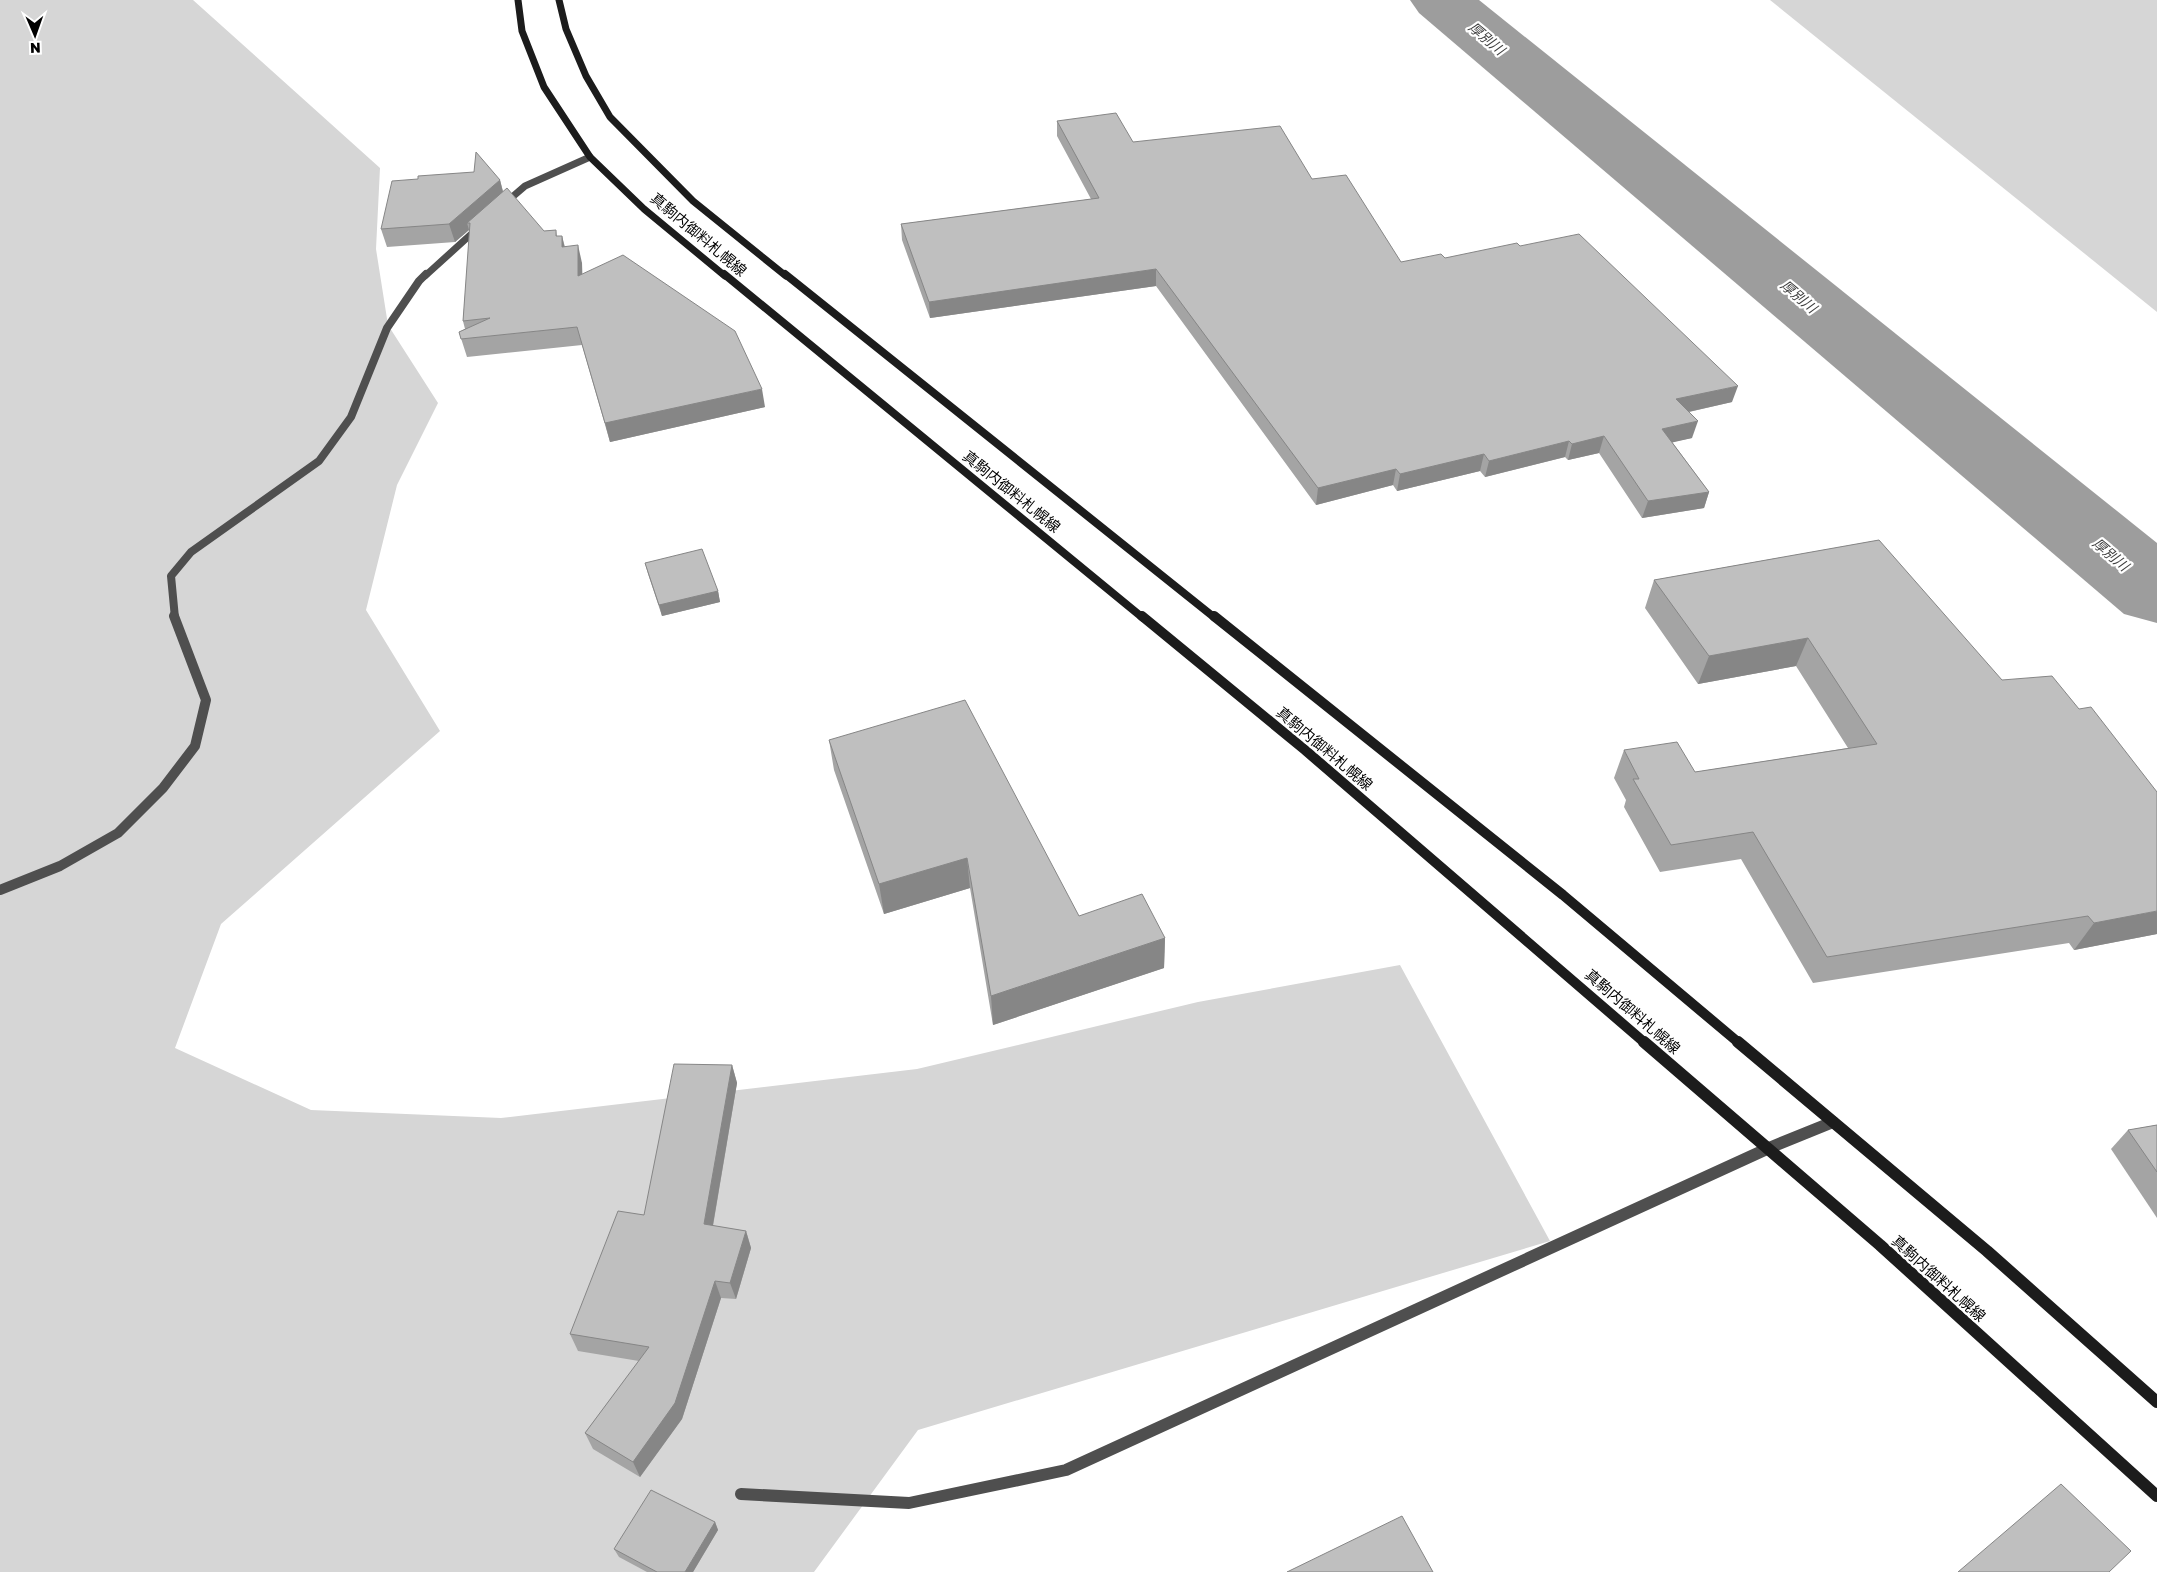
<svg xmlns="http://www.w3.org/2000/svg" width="2157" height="1572" viewBox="0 0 2157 1572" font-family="'Golos Text','Noto Sans JP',sans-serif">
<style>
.green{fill:#d6d6d6}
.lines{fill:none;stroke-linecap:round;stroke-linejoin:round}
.river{fill:#9d9d9d;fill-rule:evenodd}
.lane{stroke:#4f4f4f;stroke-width:12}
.street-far2{stroke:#4f4f4f;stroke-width:7}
.street-far1{stroke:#4f4f4f;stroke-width:8}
.street{stroke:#4f4f4f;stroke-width:10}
.secondary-far3{stroke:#1c1c1c;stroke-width:7}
.secondary-far2{stroke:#1c1c1c;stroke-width:8}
.secondary-far1{stroke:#1c1c1c;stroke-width:10}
.secondary{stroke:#1c1c1c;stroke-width:12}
.wall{fill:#a4a4a4}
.shaded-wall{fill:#868686}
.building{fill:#bfbfbf;stroke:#868686}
.labels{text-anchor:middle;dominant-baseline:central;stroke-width:4.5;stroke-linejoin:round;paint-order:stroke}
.far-water-label{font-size:14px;font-style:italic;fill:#3e3e3e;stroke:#fff}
.street-label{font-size:15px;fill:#000;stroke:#fff}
</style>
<rect width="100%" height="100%" fill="#fff"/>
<!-- green -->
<g class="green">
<path d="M0,0H193L380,168L376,249L388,325L438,403L397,485L366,610L440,731L221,924L175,1048L311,1110L501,1118L917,1069L1198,1002L1400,965L1550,1241L918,1430L814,1572H0Z"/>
<path d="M1770,0H2157V312Z"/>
</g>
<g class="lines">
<!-- river -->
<path class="river" d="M1410,0H1479L2157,543V623L2124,614L1419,13Z"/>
<!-- lane -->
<path class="lane" d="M741,1494L909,1503L1066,1470L1769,1148L1833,1122"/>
<!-- street-far2 -->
<g class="street-far2">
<path d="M504,204L525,186L590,157"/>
<path d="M425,276L479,227"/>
</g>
<!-- street-far1 -->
<path class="street-far1" d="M175,618L171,576L191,552L319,461L351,417L387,328L419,281L426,274"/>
<!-- street -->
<path class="street" d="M0,890L60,866L118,833L163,788L195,746L206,700L174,616"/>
<!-- secondary-far3 -->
<g class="secondary-far3">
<path d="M518,0L522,31L544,87L590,157L644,209L725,276"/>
<path d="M559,0L566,29L586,76L610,117L693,201L786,276"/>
</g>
<!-- secondary-far2 -->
<g class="secondary-far2">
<path d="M724,274L1143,618"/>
<path d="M785,274L1215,618"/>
</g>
<!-- secondary-far1 -->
<g class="secondary-far1">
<path d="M1142,616L1305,750L1645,1043"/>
<path d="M1214,616L1563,895L1739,1043"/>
</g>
<!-- secondary -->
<g class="secondary">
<path d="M1644,1042L1880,1245L2157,1496"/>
<path d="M1738,1042L1987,1251L2157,1402"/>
</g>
</g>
<!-- wall -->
<g class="wall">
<path d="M1057,121L1133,142L1312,179L1401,262L1445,258L1520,246L1732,402L1689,412L1692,438L1672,442L1709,492L1704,508L1642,518L1599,453L1568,460L1565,457L1485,477L1480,471L1397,491L1393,485L1316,505L1156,286L930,318L902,240L901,224L1091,199L1057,136Z"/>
<path d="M500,180L503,191L544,231L556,230L557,236H562L565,247L582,263V274L765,407L610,442L582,345L467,357L459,332L465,329L463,321L470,233L469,230L455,242L387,247L381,229Z"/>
<path d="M1879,540L2157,934L2074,950L2069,943L1813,983L1741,859L1660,872L1624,807L1626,800L1614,778L1624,750L1695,772L1848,748L1796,666L1698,684L1645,608L1654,580Z"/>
<path d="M645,563L718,591L720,602L662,616L648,574Z"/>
<path d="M829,740L1079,916L1165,938L1164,968L993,1025L970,888L884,914L834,770Z"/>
<path d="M732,1065L737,1083L713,1226L746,1231L751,1248L736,1299L721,1298L682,1419L640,1477L593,1449L585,1433L639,1361L578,1351L570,1334L644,1215Z"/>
<path d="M2157,1125V1218L2111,1149L2128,1130Z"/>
<path d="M715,1522L718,1530L693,1572H647L619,1557L614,1549Z"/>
</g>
<!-- shaded-wall -->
<g class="shaded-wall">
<path d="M500,180L504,197L470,223H467L469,230L455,242L449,224Z"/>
<path d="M562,236L566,254L562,247Z"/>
<path d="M578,245L582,263L583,294L578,276Z"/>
<path d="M1156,269V286L930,318L929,302Z"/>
<path d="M1738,386L1732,402L1670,416L1676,399Z"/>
<path d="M762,389L765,407L610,442L605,423Z"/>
<path d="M1698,421L1692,438L1657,446L1662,429Z"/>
<path d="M1604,436L1599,453L1568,460L1572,444Z"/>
<path d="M1569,441L1565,457L1485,477L1489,461Z"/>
<path d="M1484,454L1480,471L1397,491L1400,474Z"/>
<path d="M1396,469L1393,485L1316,505L1318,488Z"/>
<path d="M1709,492L1704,508L1642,518L1648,501Z"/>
<path d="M718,591L720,602L662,616L659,605Z"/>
<path d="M1808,638L1796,666L1698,684L1709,656Z"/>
<path d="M967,858L970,888L884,914L879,884Z"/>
<path d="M2157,911V934L2074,950L2094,923Z"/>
<path d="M1165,938L1164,968L993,1025L991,996Z"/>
<path d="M732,1065L737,1083L710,1242L704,1224Z"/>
<path d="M746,1231L751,1248L736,1299L730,1283Z"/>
<path d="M715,1281L721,1298L682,1419L640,1477L633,1462Z"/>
<path d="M715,1522L718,1530L693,1572H685Z"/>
</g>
<!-- building -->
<g class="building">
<path d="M1116,113L1133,142L1280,126L1312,179L1346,175L1401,262L1441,254L1445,258L1517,243L1520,246L1579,234L1738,386L1676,399L1698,421L1662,429L1709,492L1648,501L1604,436L1572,444L1569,441L1489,461L1484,454L1400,474L1396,469L1318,488L1156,269L929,302L901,224L1099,198L1057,121Z"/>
<path d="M476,152L500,180L449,224L381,229L392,181L418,179V176L474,172Z"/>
<path d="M507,188L544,231L556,230V236H562V247L578,245V276L623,255L735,331L762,389L605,423L577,327L461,339L459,332L490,318L463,321L470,223H467Z"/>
<path d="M1879,540L2002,680L2052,676L2079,709L2091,707L2157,792V911L2094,923L2088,916L1827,957L1753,832L1671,845L1633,779H1639L1624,750L1677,742L1695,772L1877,744L1808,638L1709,656L1654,580Z"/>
<path d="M702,549L718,591L659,605L645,563Z"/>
<path d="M965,700L1079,916L1142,894L1165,938L991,996L967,858L879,884L829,740Z"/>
<path d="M674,1064L732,1065L704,1224L746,1231L730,1283L715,1281L675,1403L633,1462L585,1433L649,1347L570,1334L618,1211L644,1215Z"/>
<path d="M2157,1125V1172L2128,1130Z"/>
<path d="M2061,1484L2131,1551L2109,1572H1958Z"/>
<path d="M651,1490L715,1522L685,1572H657L614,1549Z"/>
<path d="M1402,1516L1433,1572H1287Z"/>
</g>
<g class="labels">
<!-- far-water labels -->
<g class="far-water-label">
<text transform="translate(1487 38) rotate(40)">厚別川</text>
<text transform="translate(1799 296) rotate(40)">厚別川</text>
<text transform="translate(2111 554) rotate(40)">厚別川</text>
</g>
<!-- street labels -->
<g class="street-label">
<text transform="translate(699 234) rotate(40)">真駒内御料札幌線</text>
<text transform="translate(1012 491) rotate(39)">真駒内御料札幌線</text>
<text transform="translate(1325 748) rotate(40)">真駒内御料札幌線</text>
<text transform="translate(1633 1011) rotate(41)">真駒内御料札幌線</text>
<text transform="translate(1939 1278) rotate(42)">真駒内御料札幌線</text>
</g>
</g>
<!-- north arrow -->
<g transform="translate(35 35) rotate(178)" stroke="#ffffff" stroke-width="4" paint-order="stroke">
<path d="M0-4L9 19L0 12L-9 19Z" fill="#000000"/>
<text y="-8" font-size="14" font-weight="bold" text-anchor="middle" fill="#000000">N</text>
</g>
</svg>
